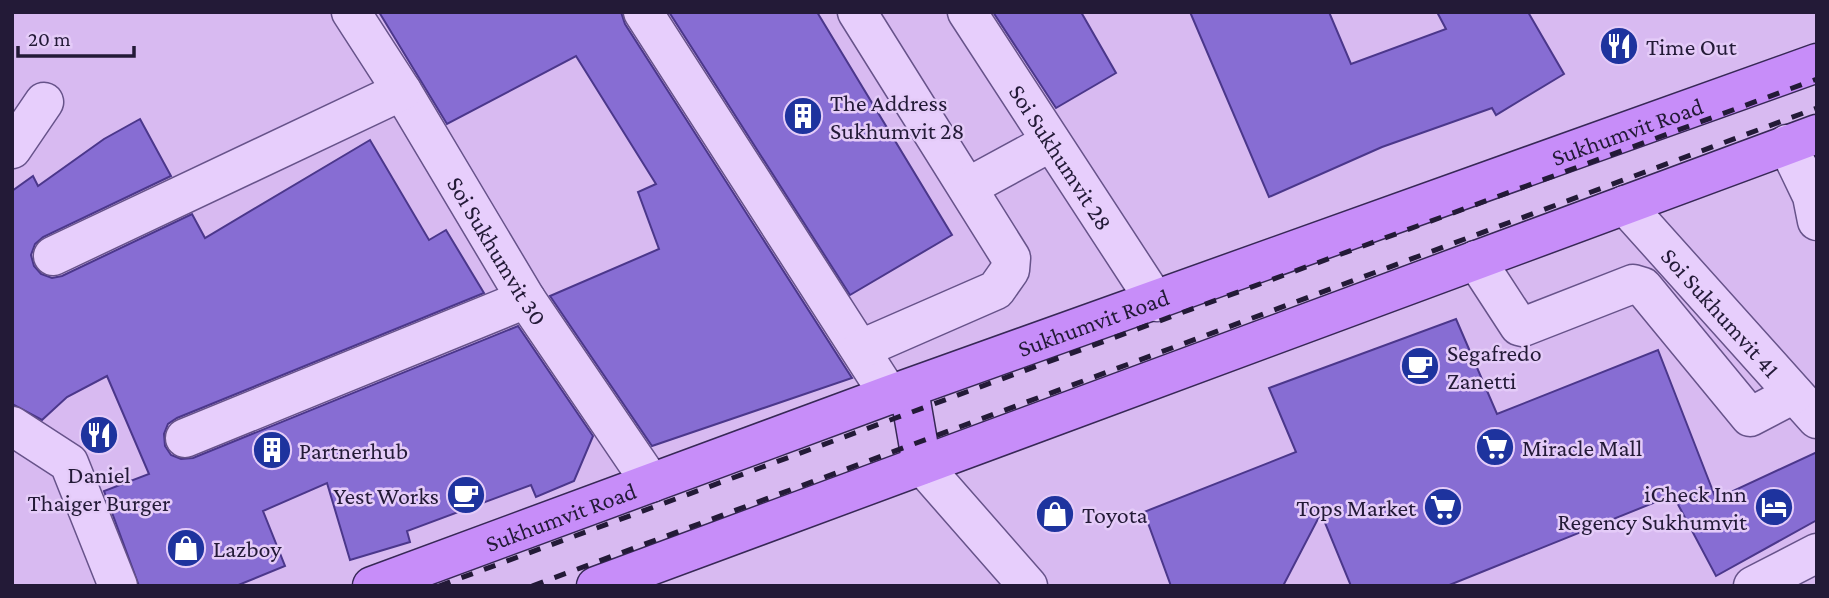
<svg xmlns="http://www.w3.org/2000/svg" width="1829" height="598" viewBox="0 0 1829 598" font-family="'Crimson Pro',serif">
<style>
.building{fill:#876dd3;stroke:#4b378b;stroke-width:2}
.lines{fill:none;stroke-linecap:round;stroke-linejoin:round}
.minor-casing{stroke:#67538a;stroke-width:41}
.major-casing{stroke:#372856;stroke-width:41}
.minor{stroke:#e7cefc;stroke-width:38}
.major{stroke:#c78df9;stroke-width:38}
.rail{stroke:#231a37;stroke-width:5;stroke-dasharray:12 12;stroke-linecap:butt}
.labels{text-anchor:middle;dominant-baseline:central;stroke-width:5;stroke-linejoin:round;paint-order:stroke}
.poi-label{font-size:24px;fill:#231a37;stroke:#e4cbf8;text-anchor:start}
.street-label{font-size:24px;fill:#231a37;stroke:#e4cbf8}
</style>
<rect width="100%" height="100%" fill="#d8baf1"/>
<!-- building -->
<g class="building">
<path d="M379,12H621L625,24L852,378L652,446L550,296L659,249L638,192L656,184L576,56L447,124Z"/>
<path d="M669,12H817L952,235L850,295Z"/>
<path d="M993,12H1081L1116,73L1056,108Z"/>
<path d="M1190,12H1329L1351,64L1446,29L1437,12H1528L1564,74L1496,115L1492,108L1382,147L1269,197Z"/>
<path d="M140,119L171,176L43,237L35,244L31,255L34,266L41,274L52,278L62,276L192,214L205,238L370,140L429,240L446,230L484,293L177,418L168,424L164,434L165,446L171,455L181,459L193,458L518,326L593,436L574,481L536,497L531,485L407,531L410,542L350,560L327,483L263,511L285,566L236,586H139L104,491L149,474L107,376L67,397L42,420L12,404V191L33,176L38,186L104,139Z"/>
<path d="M1456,319L1497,414L1658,350L1716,499L1817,452V520L1716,576L1673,495L1447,586H1351L1321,513L1283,586H1171L1144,512L1296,452L1269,388Z"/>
</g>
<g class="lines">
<!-- minor casing -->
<g class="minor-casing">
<g id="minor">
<path id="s1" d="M351,12L402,91L526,299L651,483"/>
<path d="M643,12L889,395"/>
<path d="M857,12L1011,258L1010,270L996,290L861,349"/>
<path id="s2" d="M967,12L1156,302"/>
<path d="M1787,144L1812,196L1817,221"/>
<path d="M12,149L44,102"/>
<path d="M968,187L1051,142"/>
<path id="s3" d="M1625,205L1817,419"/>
<path d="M53,256L402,91"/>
<path d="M1476,260L1519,326L1523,327L1633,284L1643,287L1750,417L1794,394"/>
<path d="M12,426L69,463L118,586"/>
<path d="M185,438L526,299"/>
<path d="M922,465L1028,586"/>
<path d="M1753,586L1817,553"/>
</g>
</g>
<!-- major casing -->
<g class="major-casing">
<g id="major">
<path d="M909,390L922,465"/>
<path id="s4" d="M372,586L889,395L1817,63"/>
<path d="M596,586L1817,134"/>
</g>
</g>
<!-- minor -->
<use href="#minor" class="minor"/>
<!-- major -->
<use href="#major" class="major"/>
<!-- rail -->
<g class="rail">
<path d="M439,586L1817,79"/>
<path d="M532,586L1817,108"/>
</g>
</g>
<!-- icons -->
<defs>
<g id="restaurant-disc" transform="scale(2.0125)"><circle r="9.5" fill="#1e339e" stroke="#e4cbf8"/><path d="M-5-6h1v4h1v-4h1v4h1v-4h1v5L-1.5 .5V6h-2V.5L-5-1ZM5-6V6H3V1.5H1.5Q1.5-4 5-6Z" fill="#fff"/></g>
<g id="building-disc" transform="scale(2.0125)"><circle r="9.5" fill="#1e339e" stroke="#e4cbf8"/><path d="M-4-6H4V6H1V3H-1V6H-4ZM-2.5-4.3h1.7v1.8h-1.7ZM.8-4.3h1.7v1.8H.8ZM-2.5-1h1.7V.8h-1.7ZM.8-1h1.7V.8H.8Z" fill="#fff"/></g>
<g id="cafe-disc" transform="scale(2.0125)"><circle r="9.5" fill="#1e339e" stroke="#e4cbf8"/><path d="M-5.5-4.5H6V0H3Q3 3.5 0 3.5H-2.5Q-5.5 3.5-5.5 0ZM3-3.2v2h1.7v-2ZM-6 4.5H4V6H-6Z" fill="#fff"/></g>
<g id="supermarket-disc" transform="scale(2.0125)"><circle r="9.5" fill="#1e339e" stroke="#e4cbf8"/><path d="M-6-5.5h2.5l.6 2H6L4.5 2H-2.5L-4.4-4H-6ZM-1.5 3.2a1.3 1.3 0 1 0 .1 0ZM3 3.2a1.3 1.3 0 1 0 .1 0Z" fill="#fff"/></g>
<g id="hotel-disc" transform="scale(2.0125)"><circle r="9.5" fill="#1e339e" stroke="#e4cbf8"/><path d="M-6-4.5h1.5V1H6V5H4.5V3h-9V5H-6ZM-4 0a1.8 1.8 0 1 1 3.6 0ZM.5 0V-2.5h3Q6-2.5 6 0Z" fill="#fff"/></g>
<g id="shop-disc" transform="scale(2.0125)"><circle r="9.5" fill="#1e339e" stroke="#e4cbf8"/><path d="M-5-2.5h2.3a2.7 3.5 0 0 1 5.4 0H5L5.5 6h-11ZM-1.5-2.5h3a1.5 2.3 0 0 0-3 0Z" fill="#fff"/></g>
</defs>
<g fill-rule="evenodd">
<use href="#restaurant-disc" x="1619" y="46"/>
<use href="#building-disc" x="803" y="116"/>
<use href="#cafe-disc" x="1420" y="366"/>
<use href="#restaurant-disc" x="99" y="435"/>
<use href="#supermarket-disc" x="1495" y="447"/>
<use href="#building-disc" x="272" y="450"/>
<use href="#cafe-disc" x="466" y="495"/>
<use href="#supermarket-disc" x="1443" y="507"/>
<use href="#hotel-disc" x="1774" y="507"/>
<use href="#shop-disc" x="1055" y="514"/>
<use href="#shop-disc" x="186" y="548"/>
</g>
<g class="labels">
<!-- poi labels -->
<g class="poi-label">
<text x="1646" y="46">Time Out</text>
<text x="830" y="102">The Address<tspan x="830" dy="28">Sukhumvit 28</tspan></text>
<text x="1447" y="352">Segafredo<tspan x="1447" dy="28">Zanetti</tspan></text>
<text x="1522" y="447">Miracle Mall</text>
<text x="299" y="450">Partnerhub</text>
<text x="99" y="474" text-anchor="middle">Daniel<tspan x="99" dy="28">Thaiger Burger</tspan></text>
<text x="1747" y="493" text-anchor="end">iCheck Inn<tspan x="1747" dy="28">Regency Sukhumvit</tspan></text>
<text x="439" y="495" text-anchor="end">Yest Works</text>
<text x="1416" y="507" text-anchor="end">Tops Market</text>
<text x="1082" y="514">Toyota</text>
<text x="213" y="548">Lazboy</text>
</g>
<!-- street labels -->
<g class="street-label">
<text stroke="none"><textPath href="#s4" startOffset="1335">Sukhumvit Road</textPath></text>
<text stroke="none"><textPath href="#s2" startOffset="173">Soi Sukhumvit 28</textPath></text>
<text stroke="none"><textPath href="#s1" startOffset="280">Soi Sukhumvit 30</textPath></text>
<text stroke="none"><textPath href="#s3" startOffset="144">Soi Sukhumvit 41</textPath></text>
<text stroke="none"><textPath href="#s4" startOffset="768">Sukhumvit Road</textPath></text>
<text stroke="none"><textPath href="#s4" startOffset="201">Sukhumvit Road</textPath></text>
</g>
</g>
<!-- border -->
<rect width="1829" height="598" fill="none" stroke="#231a37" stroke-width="28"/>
<!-- scale -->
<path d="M18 46v10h116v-10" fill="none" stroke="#231a37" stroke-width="3.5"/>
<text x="28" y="46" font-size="21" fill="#231a37" stroke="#e4cbf8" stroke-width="5" paint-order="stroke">20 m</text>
</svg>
